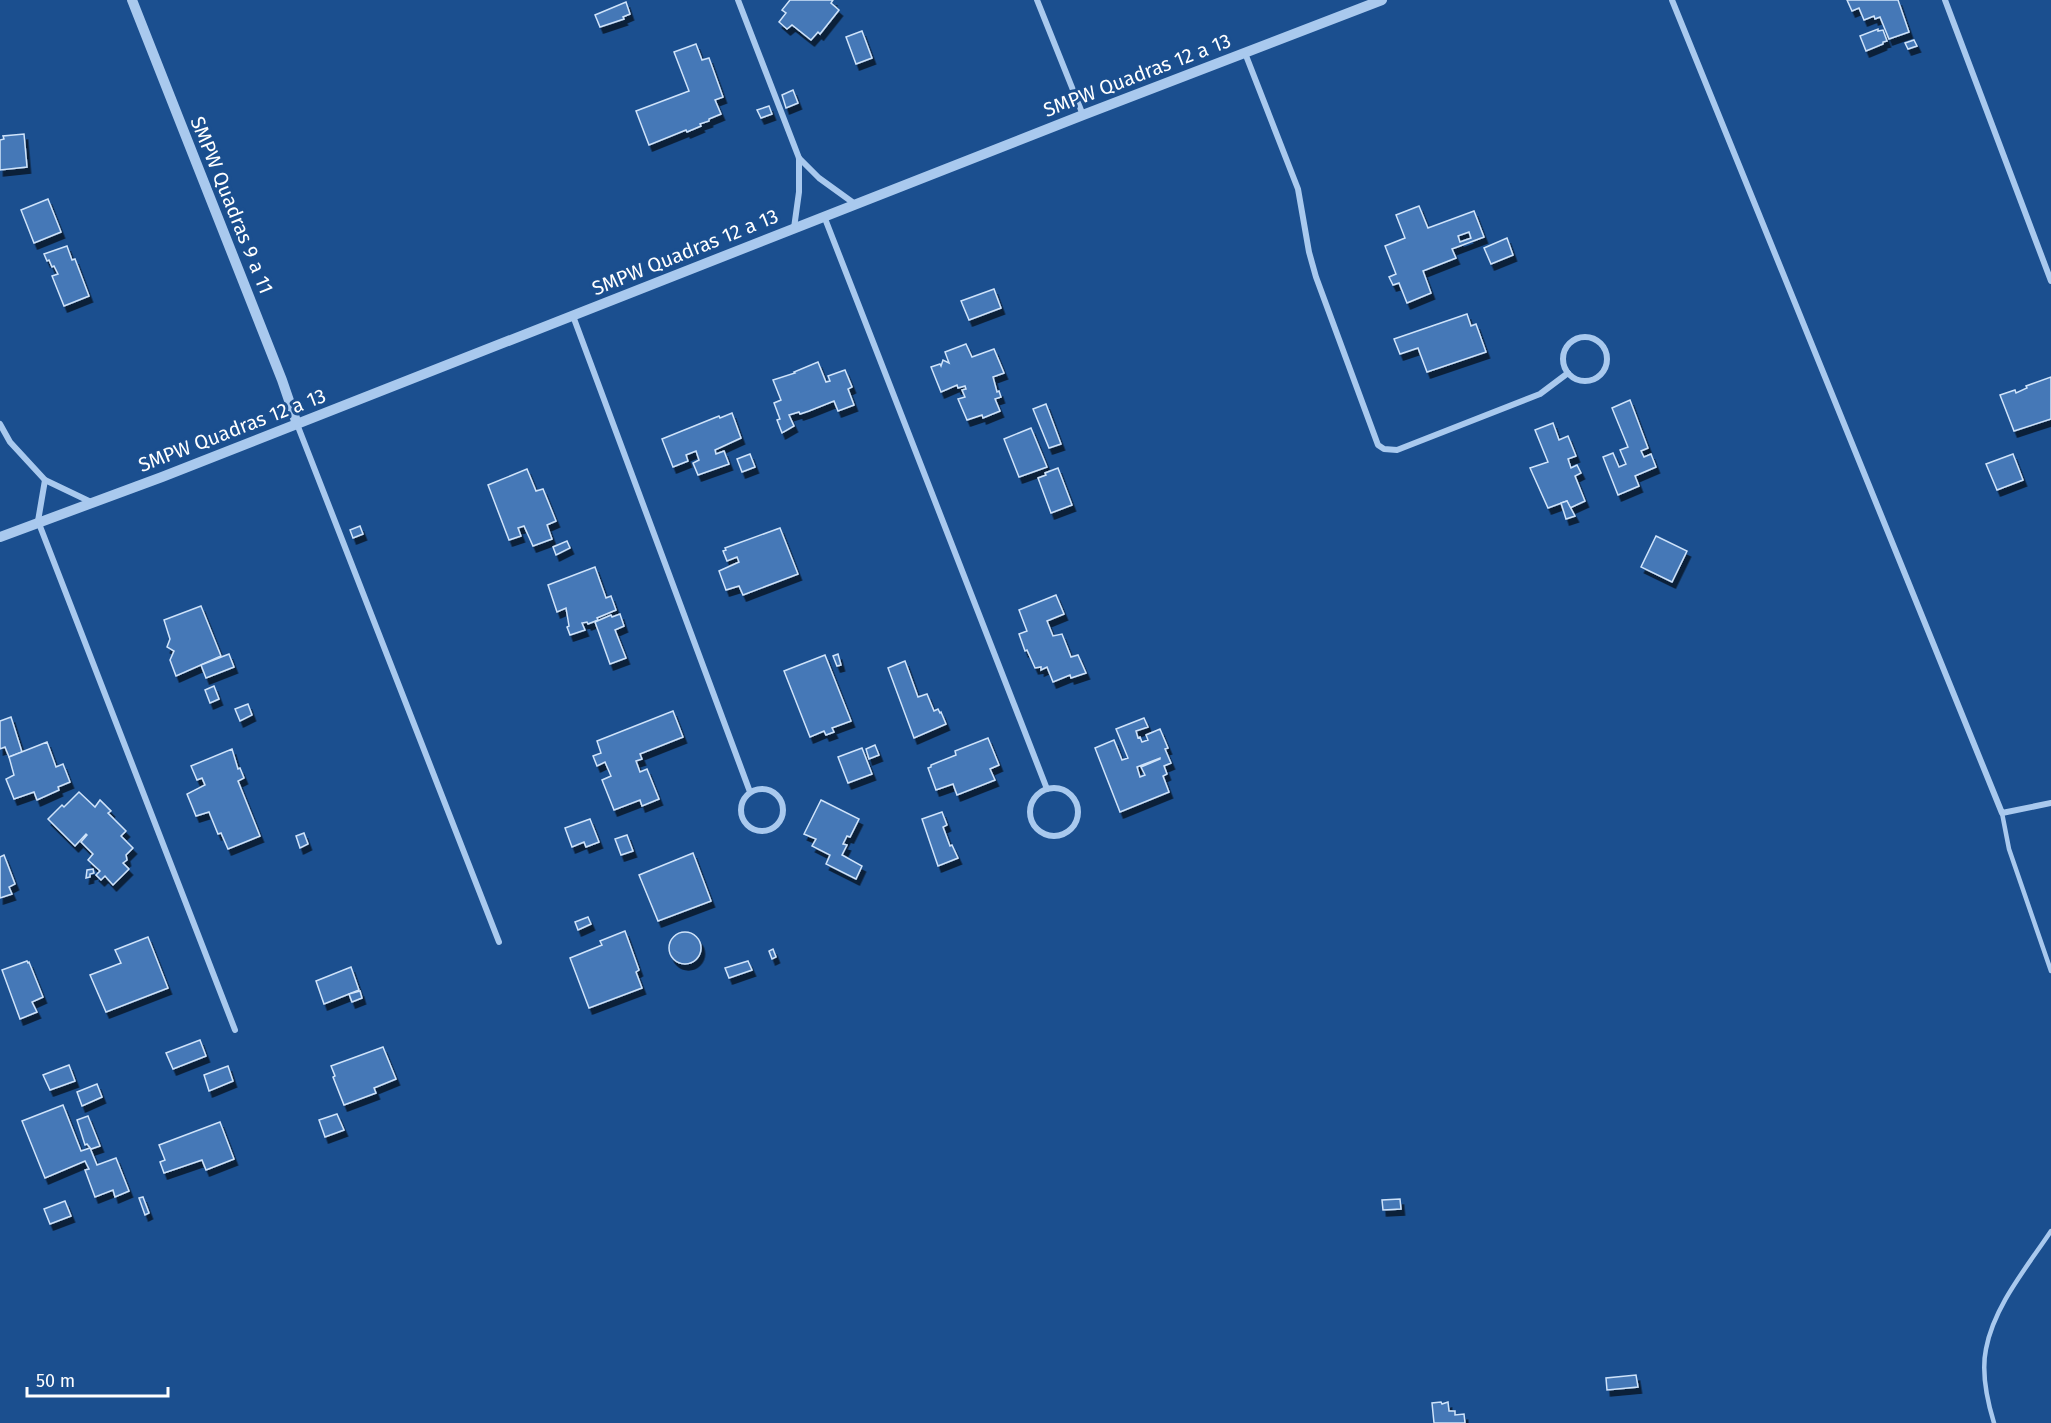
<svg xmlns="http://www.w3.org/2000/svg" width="2051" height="1423" viewBox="0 0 2051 1423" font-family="'Fira Sans',sans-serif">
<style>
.building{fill:#4478b7;stroke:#cfe3fa;stroke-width:1.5;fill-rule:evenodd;filter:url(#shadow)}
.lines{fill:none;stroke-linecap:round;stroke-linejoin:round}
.service{stroke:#a9c9ee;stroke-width:4.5}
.minor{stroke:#a9c9ee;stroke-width:6}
.tertiary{stroke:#a9c9ee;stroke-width:10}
.labels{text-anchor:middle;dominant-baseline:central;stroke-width:6;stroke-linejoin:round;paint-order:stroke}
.street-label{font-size:20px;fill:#fff;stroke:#1b4f8f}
</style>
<defs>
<filter id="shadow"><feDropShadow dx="3.5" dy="6" stdDeviation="0" flood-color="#0009"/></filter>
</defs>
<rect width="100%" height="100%" fill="#1b4f8f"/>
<!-- building -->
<g class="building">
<path d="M790,0H833L831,3L839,10L820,34L818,32L811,40L792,25L787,29L779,22L786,13L782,10Z"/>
<path d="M1847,0H1898L1909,32L1889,39L1880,17L1875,19L1874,16L1864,20L1859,8L1852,11Z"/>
<path d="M626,2L630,14L623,17L624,19L600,27L595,15Z"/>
<path d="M1878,29V31L1883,30L1887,41L1883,42V44L1866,51L1860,36Z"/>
<path d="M862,31L872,58L856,64L846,37Z"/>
<path d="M1914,40L1917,46L1908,49L1905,43Z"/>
<path d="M696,44L702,60L709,58L723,97L715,100L721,114L709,119V121L700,124L701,126L687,132L686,130L649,145L636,111L689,91L674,52Z"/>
<path d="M793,90L798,103L786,108L782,95Z"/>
<path d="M769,106L772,114L761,118L757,110Z"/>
<path d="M24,134L27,167L0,170V140L4,139L3,136Z"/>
<path d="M48,199L61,232L34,243L21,210Z"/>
<path d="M1419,206L1428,228L1474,211L1484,237L1452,249L1456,258L1423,271L1431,293L1407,303L1399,283L1393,285L1389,277L1396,274L1385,246L1405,238L1396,215ZM1469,232L1471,238L1460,242L1458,236Z"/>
<path d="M1507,238L1513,255L1491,264L1484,248Z"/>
<path d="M67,246L72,260L75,259L89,296L64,306L52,276L58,274L54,266L52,267L49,260L47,261L44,254Z"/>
<path d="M994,289L1001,308L969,320L961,301Z"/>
<path d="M1467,314L1471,326L1476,324L1486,352L1427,372L1418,348L1400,354L1394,339Z"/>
<path d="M966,344L972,357L994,349L1004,373L993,377L997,392L999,391L1001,397L995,399L1000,411L983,418L982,415L967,420L958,399L965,397L962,390L966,389L965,386L958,388L957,385L941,392L931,367L940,364L941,366L943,360L949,363L945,352Z"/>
<path d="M818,362L826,382L830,381L828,376L845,370L852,387L848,389L854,405L838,411L834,401L809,411L800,414L799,412L789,415L794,426L782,433L777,420L780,419L774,403L781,400L773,380L795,373L794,372Z"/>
<path d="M2051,377V419L2014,431L2000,395L2015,390L2016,393L2027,388L2026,386Z"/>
<path d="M1630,400L1648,448L1641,451L1644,457L1651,454L1656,467L1635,476L1639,486L1618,495L1603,457L1613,453L1619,467L1626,464L1620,450L1628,447L1612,408Z"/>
<path d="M1046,404L1061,444L1049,448L1033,409Z"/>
<path d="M732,413L741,438L715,450L716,454L724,451L729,464L698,475L693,463L699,460L696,451L686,455L688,461L673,467L662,439L719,416L720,418Z"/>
<path d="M1553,423L1559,440L1568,436L1576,456L1568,459L1571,468L1577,465L1581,473L1575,476L1585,501L1570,508L1567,501L1548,508L1530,468L1548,462L1535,430Z"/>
<path d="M1031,428L1047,467L1019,477L1004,439Z"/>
<path d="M750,454L755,467L742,472L737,459Z"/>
<path d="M2013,454L2023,480L1997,490L1986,464Z"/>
<path d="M1058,468L1072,505L1051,513L1038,478L1046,475L1045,473Z"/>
<path d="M527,469L536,491L543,489L556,521L547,525L552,539L533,546L524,526L518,528L521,536L509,540L488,485Z"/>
<path d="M1567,501L1575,516L1566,519L1561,503Z"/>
<path d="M360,526L363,534L353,538L350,530Z"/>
<path d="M780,528L798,574L743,595L739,586L726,590L719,571L739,562L737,557L727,561L723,551L726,550L725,548Z"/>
<path d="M1656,536L1687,551L1672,582L1641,567Z"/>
<path d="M567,541L570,548L556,555L553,547Z"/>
<path d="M595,567L606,598L611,596L616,610L597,618L598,620L588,624L587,622L582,623L585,630L570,635L567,627L569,626L566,608L557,612L548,585Z"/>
<path d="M1056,595L1064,614L1047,621L1053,636L1062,634L1071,657L1078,655L1086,673L1071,678L1070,675L1053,682L1047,667L1041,670V667L1035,668L1027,650L1025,651L1019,634L1027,631L1019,610Z"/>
<path d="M201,606L221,656L176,676L170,660L174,651L167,647L170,639L164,620Z"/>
<path d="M620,614L624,626L615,630L626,658L610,664L595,622L611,615L612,617Z"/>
<path d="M229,654L234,667L206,678L201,665Z"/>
<path d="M838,654L841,665L837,666L833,656Z"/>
<path d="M825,655L851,721L832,728L834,732L826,735L824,731L810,737L784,671Z"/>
<path d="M905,661L918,697L927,694L934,711L938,709L940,713L941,712L946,724L914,738L888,668Z"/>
<path d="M214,686L219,699L210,703L205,690Z"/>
<path d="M248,704L252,715L240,721L235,709Z"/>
<path d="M673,711L683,737L640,754L642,759L636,761L640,772L647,769L659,799L642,806L640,800L614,810L602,780L611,776L605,762L597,766L593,756L601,753L597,741Z"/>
<path d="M11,717L22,752L9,757L5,747L0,749V721Z"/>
<path d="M1144,718L1148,727L1136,731L1138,738L1140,737L1142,742L1148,740L1146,735L1160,729L1168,748L1165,749L1171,763L1164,766L1167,774L1163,776L1169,792L1120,812L1095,748L1114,740L1122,760L1128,758L1116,729ZM1160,758V759L1141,767L1145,775L1140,777L1137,767Z"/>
<path d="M988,738L999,765L990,769L995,780L957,795L953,784L936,790L928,768L931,767V765L956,755L955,751Z"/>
<path d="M47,742L56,767L63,764L70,782L58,787L59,790L37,800L34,792L14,799L6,779L14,775L9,757Z"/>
<path d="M875,745L879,755L869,759L866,749Z"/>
<path d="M862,748L872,774L848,783L838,757Z"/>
<path d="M232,749L238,769L240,768L244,778L238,781L260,836L228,849L221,833L218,834L209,812L196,816L187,794L205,785L202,778L197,780L191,766Z"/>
<path d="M79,792L95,807L100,800L111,811L108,813L126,831L121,836L133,848L126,855L127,860L123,863L129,869L113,885L105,876L101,880L96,875L100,871L88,860L93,854L81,842L87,835L86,834L75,846L48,819L62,805L64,807Z"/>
<path d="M821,800L859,819L850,837L847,836L843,844L847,845L842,855L862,866L856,879L826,864L830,855L812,846L816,839L804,834Z"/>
<path d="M942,812L947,825L943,827L950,846L952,845L958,858L938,866L922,819Z"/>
<path d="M590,819L599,842L586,847L584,842L572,847L565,828Z"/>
<path d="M304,833L308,844L300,848L296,836Z"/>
<path d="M627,835L633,851L621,855L615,839Z"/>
<path d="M693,853L711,901L658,921L639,875Z"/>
<path d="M4,855L15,884L9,887L12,894L0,898V857Z"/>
<path d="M93,869L94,873L90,874V877L86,878L87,870Z"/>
<path d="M588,917L591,924L578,930L575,922Z"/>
<path d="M625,931L639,970L636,972L642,988L589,1008L570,958L602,945L600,941Z"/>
<circle cx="685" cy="948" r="16"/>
<path d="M148,937L168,988L106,1012L90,975L121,963L115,950Z"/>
<path d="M773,949L776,957L772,959L769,951Z"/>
<path d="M27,961L28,963L29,962L43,997L32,1002L37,1012L20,1019L2,970Z"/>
<path d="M748,961L752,970L729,978L725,968Z"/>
<path d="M351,967L359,990L324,1004L316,981Z"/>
<path d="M360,991L362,998L352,1002L349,994Z"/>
<path d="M200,1040L206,1056L173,1069L166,1053Z"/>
<path d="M383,1047L396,1079L374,1088L376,1093L344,1105L333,1077L335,1076L331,1066Z"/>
<path d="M69,1065L75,1081L50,1090L43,1075Z"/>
<path d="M228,1066L233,1081L209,1091L204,1075Z"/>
<path d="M97,1084L102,1097L82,1106L77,1092Z"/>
<path d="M63,1105L81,1151L90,1148L97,1165L116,1158L129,1191L115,1197L113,1190L95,1197L85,1170L89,1169L85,1161L45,1178L22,1121Z"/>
<path d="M337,1114L344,1130L325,1137L319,1120Z"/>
<path d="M88,1116L100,1146L91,1149L87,1144L85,1145L77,1120Z"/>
<path d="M220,1122L234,1159L206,1170L202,1160L164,1173L160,1162L165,1160L159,1145Z"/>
<path d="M143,1197L149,1213L145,1215L139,1198Z"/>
<path d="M1400,1199L1401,1209L1383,1210L1382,1200Z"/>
<path d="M65,1201L71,1216L50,1224L44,1209Z"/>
<path d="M1636,1375L1638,1387L1607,1390L1606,1378Z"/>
<path d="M1441,1402L1442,1404L1448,1402L1449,1411H1455V1415L1464,1414L1465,1423H1434L1432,1403Z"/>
</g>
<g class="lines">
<!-- service -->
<g class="service">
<path d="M2002,813L2009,849L2051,971"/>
<path d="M1994,1423C1987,1400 1981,1373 1986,1349C1994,1306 2027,1267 2051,1231"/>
</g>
<!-- minor -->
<g class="minor">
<path d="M738,0L799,158V192L794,228"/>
<path d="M1037,0L1083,115"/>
<path d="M1672,0L2002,813L2051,803"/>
<path d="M1945,0L2051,281"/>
<path d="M1245,53L1298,189L1309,252L1316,277L1378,445L1384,449L1397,450L1540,394L1568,373"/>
<path d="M799,158L819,178L855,204"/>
<path d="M824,216L1047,789"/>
<path d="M573,316L750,792"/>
<circle cx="1585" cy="359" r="22"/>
<path d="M0,424L10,442L45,480L91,502"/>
<path d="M297,424L499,942"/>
<path d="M45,480L38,521L235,1030"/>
<circle cx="1054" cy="812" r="24"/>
<circle cx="762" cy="810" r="21"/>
</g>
<!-- tertiary -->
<g class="tertiary">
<path d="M132,0L282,380L297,424"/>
<path d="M0,537L162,477L1083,115L1382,0"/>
</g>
</g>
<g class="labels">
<!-- street labels -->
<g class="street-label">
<text transform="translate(1137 75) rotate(-21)">SMPW Quadras 12 a 13</text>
<text transform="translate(232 205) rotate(68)">SMPW Quadras 9 a 11</text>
<text transform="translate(685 252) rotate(-22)">SMPW Quadras 12 a 13</text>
<text transform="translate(232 430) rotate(-21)">SMPW Quadras 12 a 13</text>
</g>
</g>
<!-- scale -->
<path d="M27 1387v9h141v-9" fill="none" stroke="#ffffff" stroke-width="3"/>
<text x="36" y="1387" font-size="18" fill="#ffffff" stroke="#1b4f8f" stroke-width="4.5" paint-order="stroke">50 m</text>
</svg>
